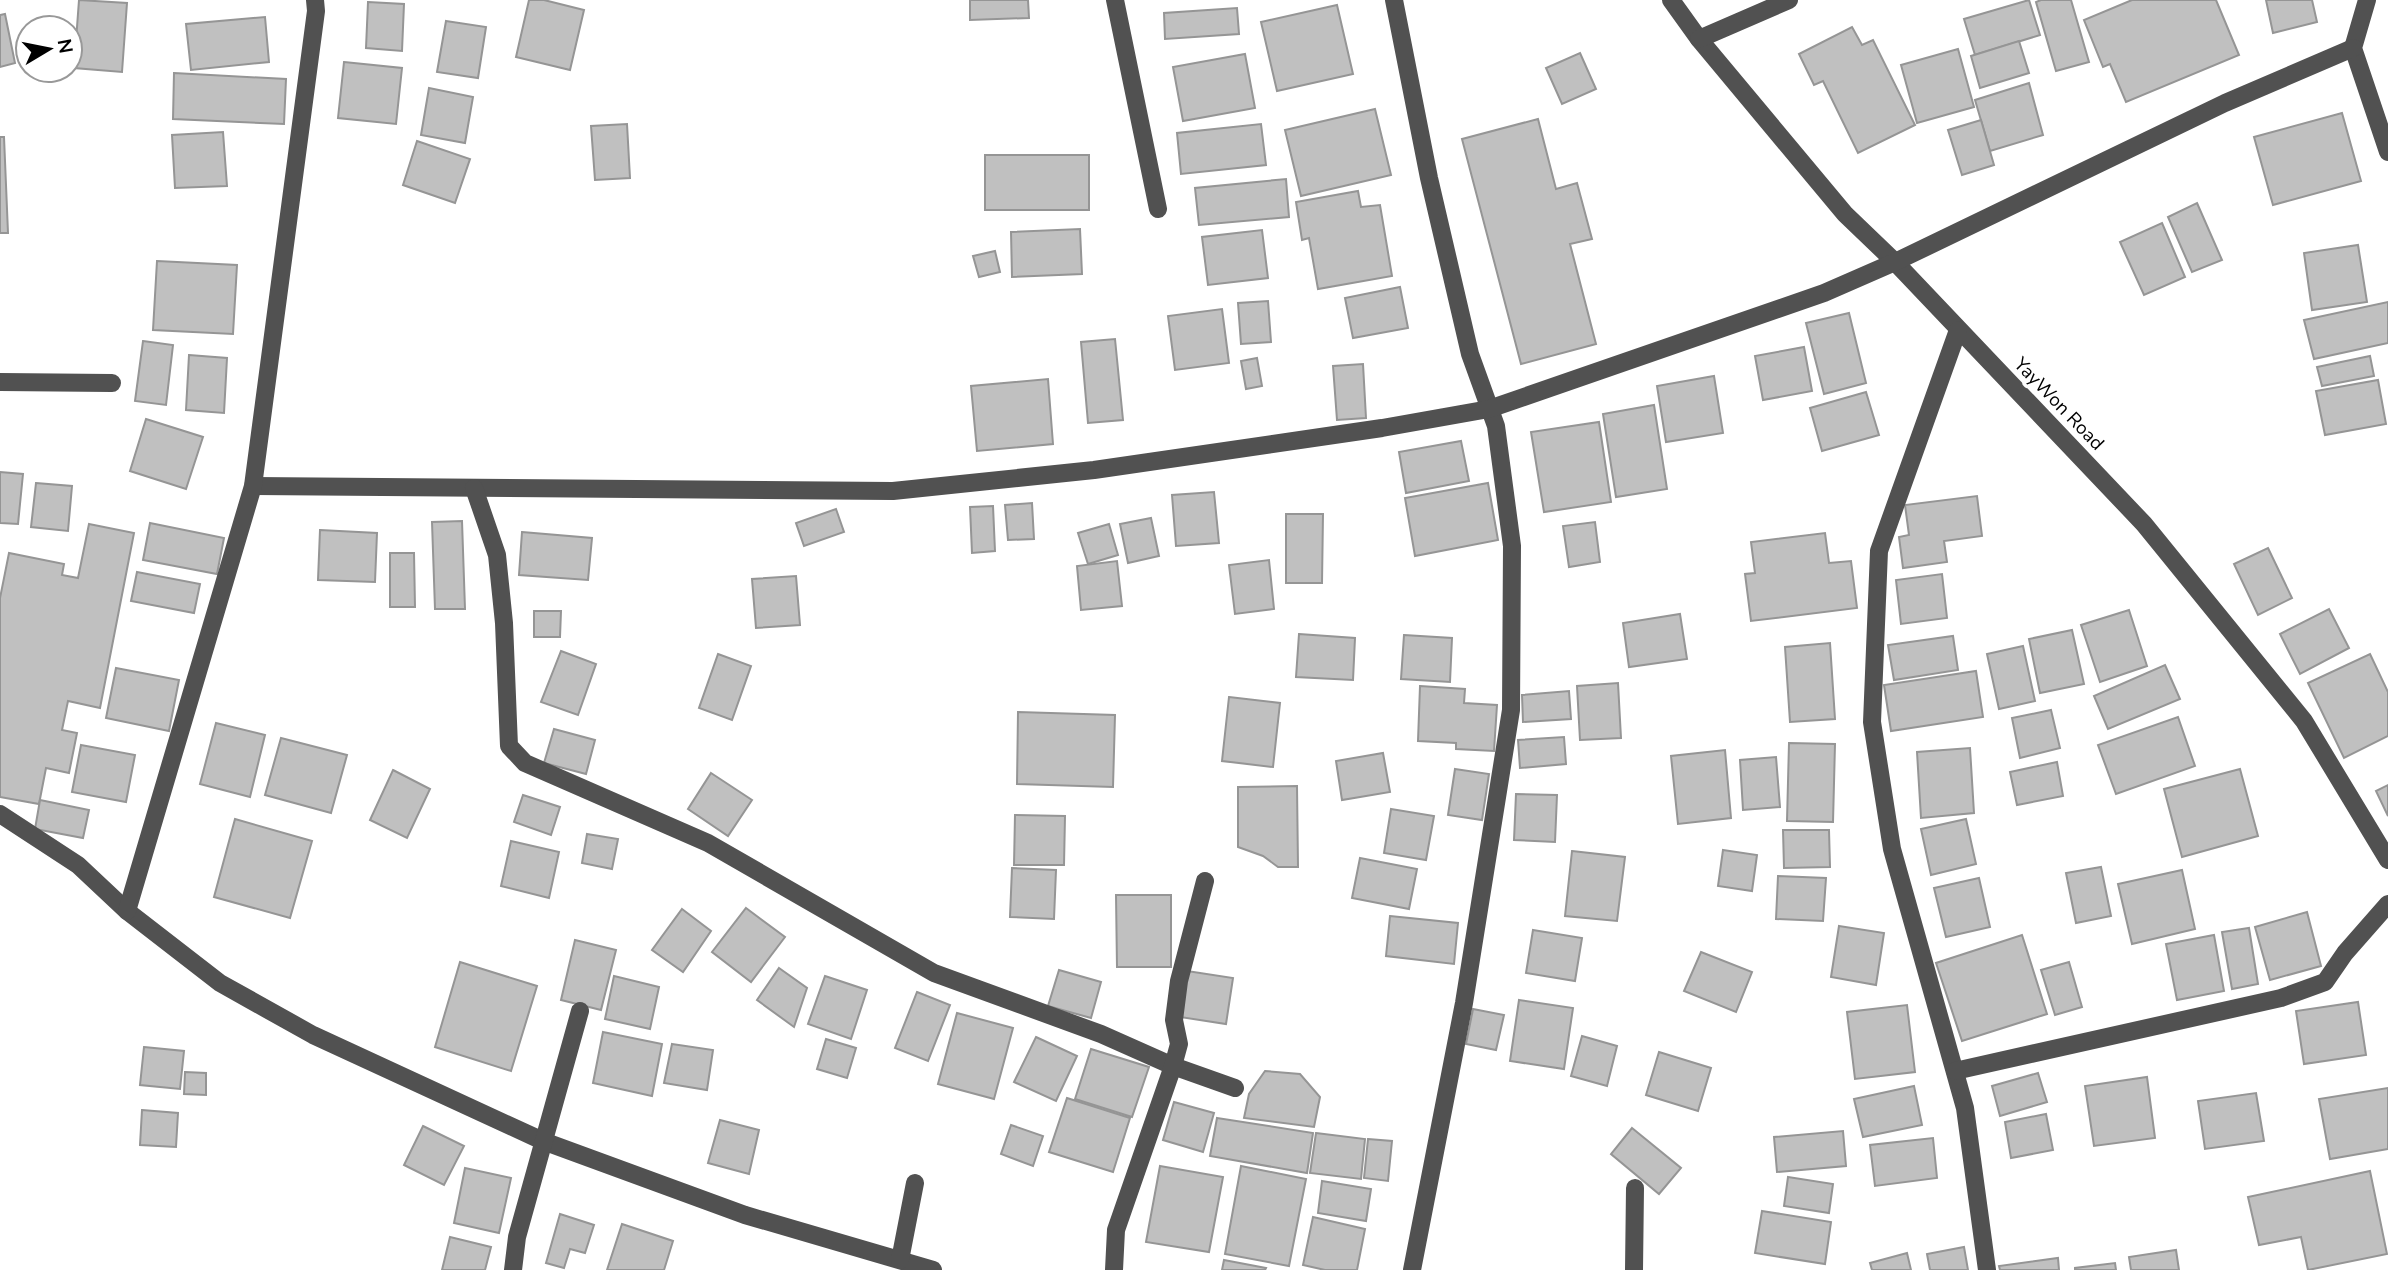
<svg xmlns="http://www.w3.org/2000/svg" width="2388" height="1270" viewBox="0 0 2388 1270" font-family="'Nunito Sans',sans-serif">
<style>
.building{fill:#c0c0c0;stroke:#959595;stroke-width:2}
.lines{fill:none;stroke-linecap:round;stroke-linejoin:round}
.minor{stroke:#515151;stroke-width:18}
.labels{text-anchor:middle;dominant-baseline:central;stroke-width:7;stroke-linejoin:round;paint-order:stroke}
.street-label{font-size:19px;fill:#000;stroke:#fff}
</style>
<rect width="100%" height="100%" fill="#fff"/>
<!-- building -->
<g class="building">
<path d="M79,0L127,3L122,72L74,68Z"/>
<path d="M529,0H544L584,10L570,70L516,57Z"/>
<path d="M970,0H1028L1029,18L970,20Z"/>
<path d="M2029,0L2040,35L1975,55L1964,19Z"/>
<path d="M2041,0H2071L2089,62L2056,71L2036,2Z"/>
<path d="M2132,0H2216L2239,55L2126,102L2110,64L2103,67L2084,20Z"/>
<path d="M2266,0H2312L2317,22L2273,33Z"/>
<path d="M368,2L404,4L402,51L366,48Z"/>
<path d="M1337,5L1353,74L1277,91L1261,22Z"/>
<path d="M1237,8L1239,34L1165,39L1164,13Z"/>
<path d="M5,14L15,63L0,67V15Z"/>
<path d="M265,17L269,62L191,70L186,24Z"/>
<path d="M446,21L486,27L478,78L437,72Z"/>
<path d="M1852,27L1862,45L1873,40L1915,125L1858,153L1823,81L1814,85L1799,54Z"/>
<path d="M2019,41L2029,73L1980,88L1971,56Z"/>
<path d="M1958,49L1974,107L1917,123L1901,65Z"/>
<path d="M1580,53L1596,89L1562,104L1546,68Z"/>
<path d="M1245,54L1255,108L1183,121L1173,67Z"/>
<path d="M344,62L402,68L396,124L338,118Z"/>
<path d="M174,73L286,79L284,124L173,119Z"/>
<path d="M2029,83L2043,135L1990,151L1975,100Z"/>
<path d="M429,88L473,97L465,143L421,135Z"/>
<path d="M1375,109L1391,175L1301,196L1285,130Z"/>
<path d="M2342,113L2361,181L2273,205L2254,137Z"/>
<path d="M1538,119L1556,189L1577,183L1592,239L1570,244L1596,344L1521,364L1462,139Z"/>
<path d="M1981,120L1994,165L1962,175L1948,130Z"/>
<path d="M627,124L630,178L595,180L591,126Z"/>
<path d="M1261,124L1266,165L1181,174L1177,133Z"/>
<path d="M223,132L227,186L175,188L172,135Z"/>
<path d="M0,137H4L8,233H0Z"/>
<path d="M417,141L470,159L455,203L403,185Z"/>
<rect x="985" y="155" width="104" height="55"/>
<path d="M1286,179L1289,217L1199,225L1195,188Z"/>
<path d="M1358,191L1361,207L1380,205L1392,276L1318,289L1309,238L1302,240L1296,202Z"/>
<path d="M2197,203L2222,260L2192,272L2168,217Z"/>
<path d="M2162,223L2185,277L2144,295L2120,242Z"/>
<path d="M1080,229L1082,274L1012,277L1011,232Z"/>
<path d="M1262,230L1268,278L1208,285L1202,237Z"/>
<path d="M2358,245L2367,302L2312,310L2304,253Z"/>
<path d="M995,251L1000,272L979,277L973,256Z"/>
<path d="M157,261L237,265L233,334L153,330Z"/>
<path d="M1400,287L1408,328L1353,338L1345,298Z"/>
<path d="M1268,301L1271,342L1241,344L1238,303Z"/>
<path d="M2388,302V343L2314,359L2304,320Z"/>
<path d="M1222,309L1229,363L1175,370L1168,316Z"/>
<path d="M1849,313L1866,383L1824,394L1806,323Z"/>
<path d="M1115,339L1123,420L1088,423L1081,342Z"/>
<path d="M143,341L173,345L166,405L135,401Z"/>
<path d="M1804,347L1812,391L1763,400L1755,356Z"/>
<path d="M189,355L227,358L224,413L186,410Z"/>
<path d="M2370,356L2374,376L2322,386L2317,367Z"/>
<path d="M1257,358L1262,386L1246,389L1241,361Z"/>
<path d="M1363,364L1366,418L1337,420L1333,366Z"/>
<path d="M1714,376L1723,433L1666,442L1657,386Z"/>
<path d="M1048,379L1053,444L977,451L971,386Z"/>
<path d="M2378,380L2386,424L2325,435L2316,391Z"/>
<path d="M1866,392L1879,435L1822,451L1810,408Z"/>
<path d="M1654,405L1667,489L1616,497L1603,414Z"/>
<path d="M146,419L203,437L186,489L130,471Z"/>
<path d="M1599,422L1611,502L1544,512L1531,432Z"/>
<path d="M1461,441L1469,481L1406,493L1399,452Z"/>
<path d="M0,472L23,474L18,524L0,523Z"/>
<path d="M36,483L72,486L68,531L31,527Z"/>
<path d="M1488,483L1498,540L1415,556L1405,498Z"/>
<path d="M1214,492L1219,543L1176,546L1172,495Z"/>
<path d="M1977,496L1982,536L1944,541L1947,562L1903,568L1899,537L1909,535L1905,505Z"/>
<path d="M1032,503L1034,539L1008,540L1005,505Z"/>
<path d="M993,506L995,551L972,553L970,507Z"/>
<path d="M836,509L844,532L804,546L796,523Z"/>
<path d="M1286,514H1323L1322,583H1286Z"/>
<path d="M1151,518L1159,556L1128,563L1120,524Z"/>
<path d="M462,521L465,609H435L432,522Z"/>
<path d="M1595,522L1600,562L1569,567L1563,526Z"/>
<path d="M150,523L224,538L217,574L143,560Z"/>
<path d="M89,524L134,533L100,708L68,701L62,730L77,733L69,773L46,768L39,804L0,797V598L9,553L64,564L62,575L78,578Z"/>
<path d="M1109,524L1118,555L1088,564L1078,533Z"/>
<path d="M320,530L377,533L375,582L318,580Z"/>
<path d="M522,532L592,538L588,580L519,575Z"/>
<path d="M1825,533L1829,563L1851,561L1857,608L1751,621L1745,574L1755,573L1751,542Z"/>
<path d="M2268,548L2292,598L2258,615L2234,564Z"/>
<path d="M390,553H414L415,607H390Z"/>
<path d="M1269,560L1274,609L1235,614L1229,565Z"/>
<path d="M1117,561L1122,606L1081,610L1077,566Z"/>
<path d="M137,572L200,584L194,613L131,601Z"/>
<path d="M1942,574L1947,618L1901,624L1896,580Z"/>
<path d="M796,576L800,625L756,628L752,579Z"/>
<path d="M2329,609L2349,648L2300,674L2280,634Z"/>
<path d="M2129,610L2147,666L2100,682L2081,625Z"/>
<path d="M534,611H561L560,637H534Z"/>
<path d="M1680,614L1687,659L1629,667L1623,623Z"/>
<path d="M2072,630L2084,684L2040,693L2029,639Z"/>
<path d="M1299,634L1355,638L1353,680L1296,677Z"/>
<path d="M1404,635L1452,638L1450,682L1401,679Z"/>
<path d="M1953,636L1958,670L1894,680L1888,645Z"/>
<path d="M1830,643L1835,719L1790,722L1785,647Z"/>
<path d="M2023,646L2035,701L1999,709L1987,654Z"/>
<path d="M561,651L596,664L578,715L541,702Z"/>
<path d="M718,654L751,666L732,720L699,708Z"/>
<path d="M2370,654L2388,692V736L2344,758L2308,683Z"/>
<path d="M2165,665L2180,699L2108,729L2094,696Z"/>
<path d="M116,668L179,680L169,731L106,718Z"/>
<path d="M1976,671L1983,717L1891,731L1884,685Z"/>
<path d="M1618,683L1621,738L1580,740L1577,686Z"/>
<path d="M1420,686L1465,689L1464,703L1497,705L1494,751L1456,749V743L1418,741Z"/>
<path d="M1569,691L1571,719L1523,722L1522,695Z"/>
<path d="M1229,697L1280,703L1273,767L1222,761Z"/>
<path d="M2051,710L2060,748L2020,758L2012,718Z"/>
<path d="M1018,712L1115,715L1113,787L1017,784Z"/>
<path d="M2178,717L2195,766L2116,794L2098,745Z"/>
<path d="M216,723L265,735L250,797L200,784Z"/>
<path d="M554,729L595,740L586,774L544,763Z"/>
<path d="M1564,737L1566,764L1520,768L1518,740Z"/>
<path d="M281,738L347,755L331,813L265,795Z"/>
<path d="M1789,743L1835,744L1833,822L1787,821Z"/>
<path d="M81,745L135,755L126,802L72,792Z"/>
<path d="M1970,748L1974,813L1921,818L1917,752Z"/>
<path d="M1725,750L1731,818L1678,824L1671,756Z"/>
<path d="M1383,753L1390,792L1342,800L1336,761Z"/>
<path d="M1776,757L1780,807L1743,810L1740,760Z"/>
<path d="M2057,762L2063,796L2017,805L2010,772Z"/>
<path d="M1455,769L1489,774L1482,820L1448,815Z"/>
<path d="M2240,769L2258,836L2182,857L2164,789Z"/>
<path d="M393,770L430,789L407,838L370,820Z"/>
<path d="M711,773L752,800L728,836L688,809Z"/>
<path d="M2388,785V816L2376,791Z"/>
<path d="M1297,786L1298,867H1278L1263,856L1238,847V787Z"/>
<path d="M1516,794L1557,795L1555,842L1514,840Z"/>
<path d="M523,795L560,807L551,835L514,822Z"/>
<path d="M40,800L89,810L83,838L35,829Z"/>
<path d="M1391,809L1434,816L1426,860L1384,853Z"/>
<path d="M1015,815L1065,816L1064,865H1014Z"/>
<path d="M235,819L312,841L290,918L214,897Z"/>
<path d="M1966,819L1976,864L1931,875L1921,829Z"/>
<path d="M1783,830H1829L1830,867L1784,868Z"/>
<path d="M587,834L618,839L612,869L582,863Z"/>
<path d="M511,841L559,852L549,898L501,886Z"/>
<path d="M1723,850L1757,855L1752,891L1718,886Z"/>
<path d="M1572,851L1625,857L1617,921L1565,916Z"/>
<path d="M1360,858L1417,869L1409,909L1352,898Z"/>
<path d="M2101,867L2111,916L2076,923L2066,873Z"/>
<path d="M1012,868L1056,870L1054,919L1010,917Z"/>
<path d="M2182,870L2195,929L2132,944L2118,884Z"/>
<path d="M1778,876L1826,878L1823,921L1776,919Z"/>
<path d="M1979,878L1990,927L1946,937L1934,888Z"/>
<path d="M1116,895H1171V967H1117Z"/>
<path d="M746,908L785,937L751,982L712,952Z"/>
<path d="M682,909L711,931L683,972L652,950Z"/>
<path d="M2307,912L2321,966L2270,980L2255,927Z"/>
<path d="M1390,916L1458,923L1454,964L1386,956Z"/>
<path d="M1839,926L1884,933L1876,985L1831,977Z"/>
<path d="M2249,928L2258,984L2232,989L2222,932Z"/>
<path d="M1533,930L1582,938L1575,981L1526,973Z"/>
<path d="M2022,935L2047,1014L1962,1041L1936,963Z"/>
<path d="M2214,935L2224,991L2177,1000L2166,944Z"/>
<path d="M575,940L616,950L601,1010L561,1000Z"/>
<path d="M1701,952L1752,972L1736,1012L1684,991Z"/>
<path d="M460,962L537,986L511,1071L435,1047Z"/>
<path d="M2069,962L2082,1007L2055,1015L2041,970Z"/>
<path d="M779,968L807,988L794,1027L757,1000Z"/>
<path d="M1059,970L1101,982L1091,1018L1048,1006Z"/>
<path d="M1187,971L1233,978L1226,1024L1180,1017Z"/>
<path d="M614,976L659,987L650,1029L605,1019Z"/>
<path d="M825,976L867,990L851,1039L808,1024Z"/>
<path d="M917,992L950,1005L928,1061L895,1048Z"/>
<path d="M1519,1000L1573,1008L1564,1069L1510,1061Z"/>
<path d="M2358,1002L2366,1055L2304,1064L2296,1011Z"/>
<path d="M1907,1005L1915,1072L1855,1079L1847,1012Z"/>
<path d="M1473,1009L1504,1015L1496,1050L1466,1044Z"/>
<path d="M957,1013L1013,1028L994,1099L938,1084Z"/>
<path d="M603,1032L662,1044L652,1096L593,1083Z"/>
<path d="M1582,1036L1617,1046L1607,1086L1571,1076Z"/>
<path d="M1036,1037L1077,1056L1056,1101L1014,1082Z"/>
<path d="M826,1039L856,1048L847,1078L817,1069Z"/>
<path d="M672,1044L713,1050L707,1090L664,1083Z"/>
<path d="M144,1047L184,1051L180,1089L140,1085Z"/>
<path d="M1091,1049L1149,1067L1132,1117L1075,1099Z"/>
<path d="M1659,1052L1711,1068L1698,1111L1646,1095Z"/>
<path d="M1265,1071L1300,1074L1320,1097L1314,1127L1244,1118L1249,1094Z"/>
<path d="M185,1072L206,1073V1095L184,1094Z"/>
<path d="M2038,1073L2047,1102L2000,1116L1992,1086Z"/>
<path d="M2147,1077L2155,1138L2094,1146L2085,1086Z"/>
<path d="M1914,1086L1922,1125L1863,1137L1854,1099Z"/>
<path d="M2388,1088V1149L2330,1159L2319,1099Z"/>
<path d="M2256,1093L2264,1141L2205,1149L2198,1101Z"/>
<path d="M1067,1098L1130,1118L1113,1172L1049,1152Z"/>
<path d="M1174,1102L1214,1113L1203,1152L1163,1140Z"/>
<path d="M142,1110L178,1113L176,1147L140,1145Z"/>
<path d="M2046,1114L2053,1150L2011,1158L2005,1122Z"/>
<path d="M1217,1118L1313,1133L1307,1173L1210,1156Z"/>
<path d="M720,1120L759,1130L749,1174L708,1163Z"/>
<path d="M1011,1125L1043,1136L1033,1166L1001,1154Z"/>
<path d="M423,1126L464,1146L444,1185L404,1165Z"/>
<path d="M1632,1128L1681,1168L1659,1194L1611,1154Z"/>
<path d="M1843,1131L1846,1166L1777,1172L1774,1137Z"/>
<path d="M1316,1133L1365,1139L1361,1179L1310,1173Z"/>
<path d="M1933,1138L1937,1178L1875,1186L1870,1145Z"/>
<path d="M1368,1139L1392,1141L1388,1181L1364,1178Z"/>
<path d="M1160,1166L1223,1177L1209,1252L1146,1242Z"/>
<path d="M1241,1166L1306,1179L1289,1266L1225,1254Z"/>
<path d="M465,1168L511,1178L499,1233L454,1223Z"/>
<path d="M2370,1171L2387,1254L2308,1270L2301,1237L2259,1245L2248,1197Z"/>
<path d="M1788,1177L1833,1184L1829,1213L1784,1206Z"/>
<path d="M1322,1181L1371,1189L1366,1221L1318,1213Z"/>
<path d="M1762,1211L1831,1222L1825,1264L1755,1253Z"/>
<path d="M560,1214L594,1225L585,1253L570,1249L564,1268L546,1263Z"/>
<path d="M1313,1217L1365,1229L1357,1270H1325L1303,1265Z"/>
<path d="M622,1224L673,1241L664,1270H607Z"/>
<path d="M450,1237L491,1247L485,1270H442Z"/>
<path d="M1964,1247L1968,1270H1930L1927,1254Z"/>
<path d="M2176,1250L2179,1270H2131L2129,1257Z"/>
<path d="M1907,1253L1911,1270H1872L1870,1263Z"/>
<path d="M2058,1258L2059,1270H2000L1999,1266Z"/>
<path d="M1224,1260L1266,1268L1265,1270H1222Z"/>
<path d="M2115,1263L2116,1270H2075V1268Z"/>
</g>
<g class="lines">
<!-- minor -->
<g class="minor">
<path d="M1115,0L1158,209"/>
<path d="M1394,0L1429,178L1470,354L1496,426L1512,546L1511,710L1464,1003L1412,1270"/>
<path d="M1671,0L1699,39L1845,214L1895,262L2144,524L2304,721L2388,860"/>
<path d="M2367,0L2353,48L2388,152"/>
<path d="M1699,39L1789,0"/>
<path d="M1958,330L1879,551L1872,722L1892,849L1965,1108L1987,1270"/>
<path d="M0,382L112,383"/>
<path d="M253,486L893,491L1094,470L1382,428L1489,409L1824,293L1895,262L2225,103L2353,48"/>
<path d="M474,488L497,555L504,623L509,746L525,763L708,843L934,973L1101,1034L1173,1066L1235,1088"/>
<path d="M0,814L78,865L127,911L220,983L313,1035L543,1141L745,1215L933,1270"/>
<path d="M127,911L253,486L316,11L315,0"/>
<path d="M1955,1071L2281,998L2325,982L2345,953L2388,904"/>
<path d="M900,1260L915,1183"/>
<path d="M513,1270L517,1237L580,1011"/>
<path d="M1114,1270L1116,1230L1173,1066L1179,1044L1174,1020L1179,981L1205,881"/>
<path d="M1634,1270L1635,1188"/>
</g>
</g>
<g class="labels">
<!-- street labels -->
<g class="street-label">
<text transform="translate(2059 404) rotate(46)">YayWon Road</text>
</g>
</g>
<!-- north arrow -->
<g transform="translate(49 49) rotate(80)"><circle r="33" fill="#ffffff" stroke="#999999" stroke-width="2"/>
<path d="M0-5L12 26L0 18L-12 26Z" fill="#000000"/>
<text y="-10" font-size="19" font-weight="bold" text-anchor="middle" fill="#000000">N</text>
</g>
</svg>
